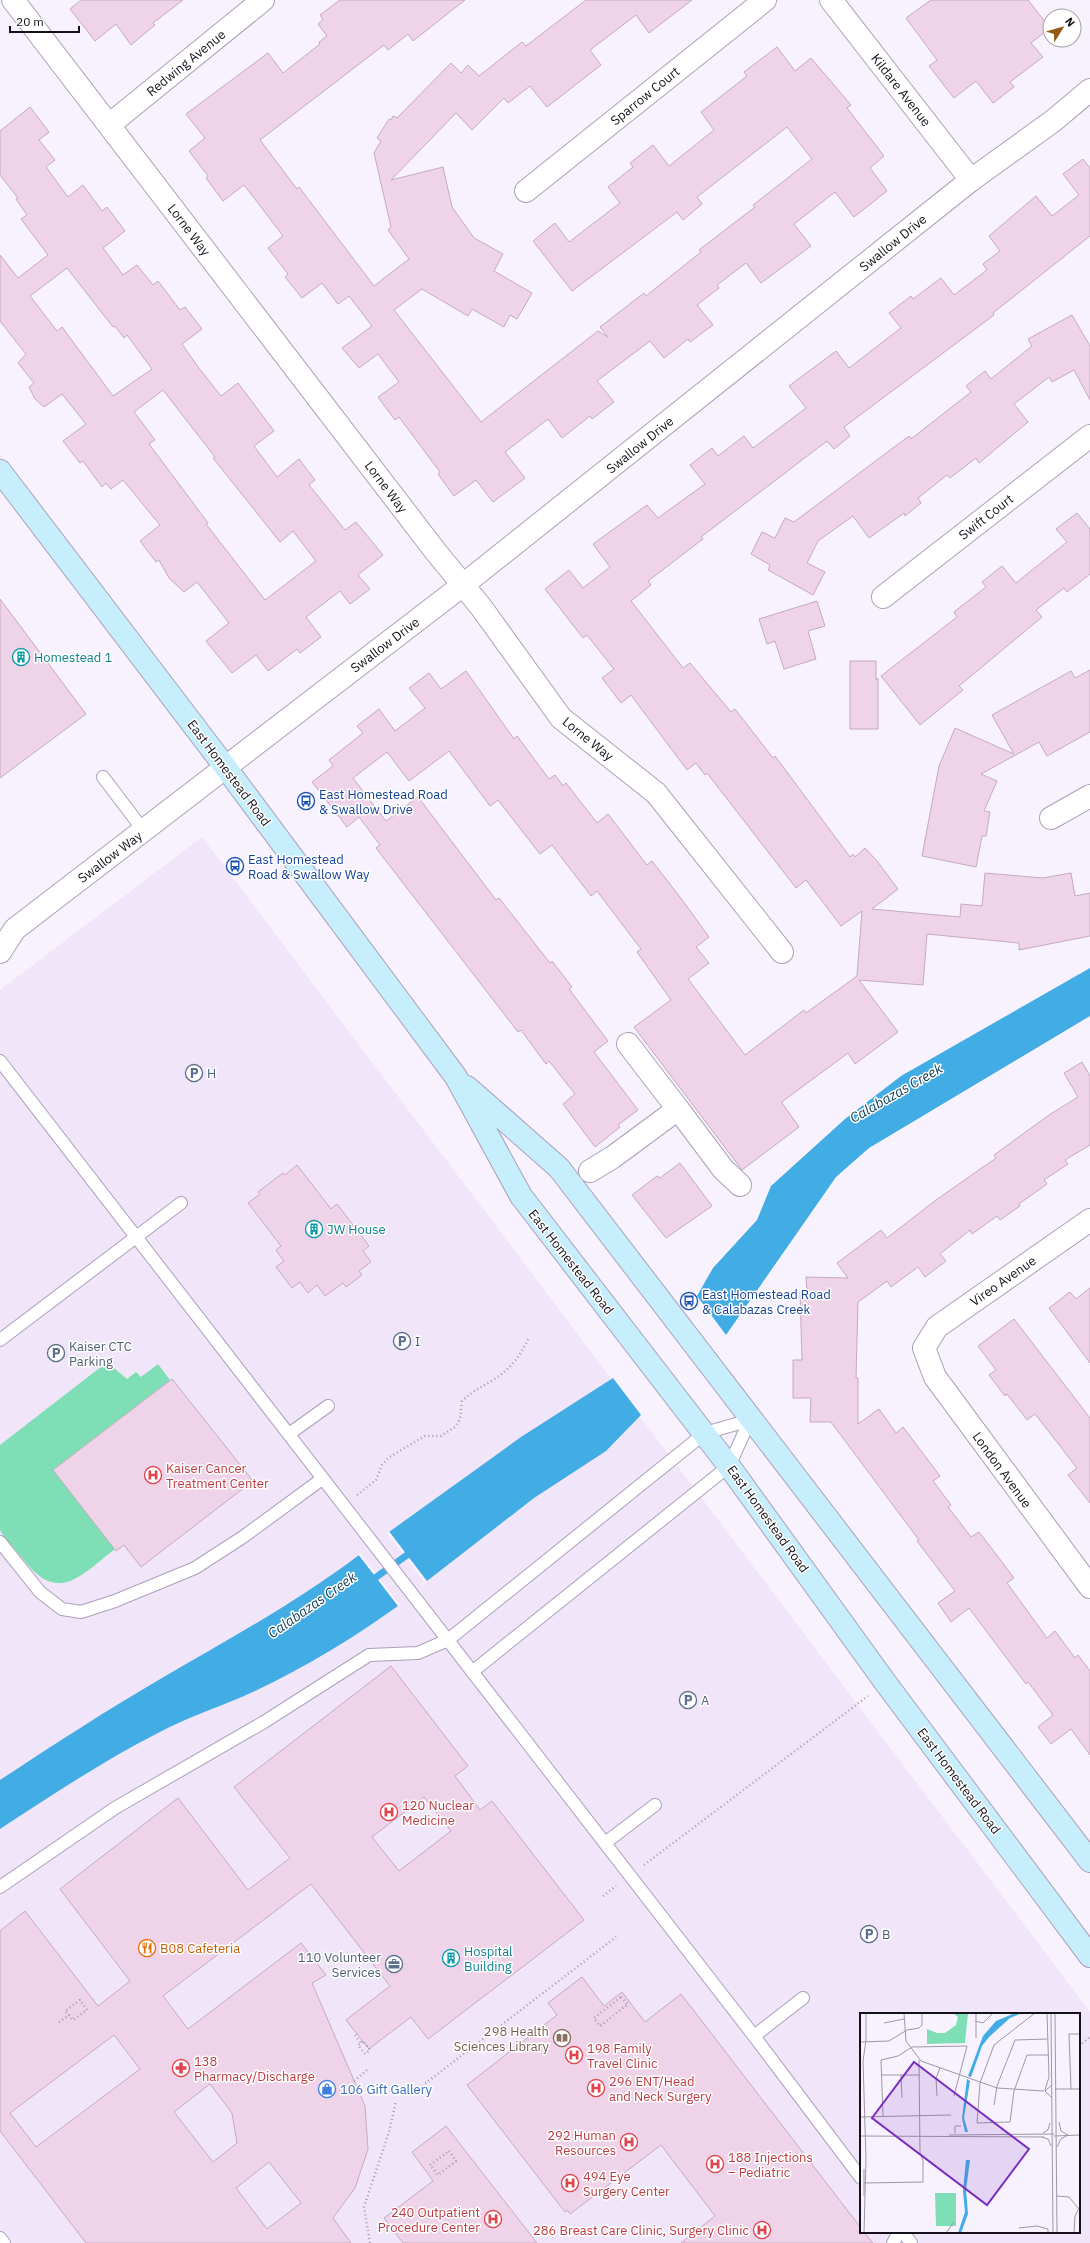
<svg xmlns="http://www.w3.org/2000/svg" width="1090" height="2243" viewBox="0 0 1090 2243" font-family="'IBM Plex Sans',sans-serif">
<style>
.medical{fill:#f1e5fa;fill-rule:evenodd}
.green{fill:#7edeb6}
.water{fill:#42ace4}
.pier{fill:#f7f2fe}
.lines{fill:none;stroke-linecap:round;stroke-linejoin:round}
.stream{stroke:#42ace4;stroke-width:7}
.building{fill:#efd4e9;stroke:#c4aabe;fill-rule:evenodd}
.lane-casing{stroke:#aca0bb;stroke-width:14}
.street-casing{stroke:#aca0bb;stroke-width:24}
.secondary-casing{stroke:#aca0bb;stroke-width:24}
.path{stroke:#a39ea9;stroke-width:2.5;stroke-dasharray:1 3;stroke-linecap:butt}
.lane{stroke:#fff;stroke-width:12}
.street{stroke:#fff;stroke-width:22}
.secondary{stroke:#c6eefc;stroke-width:22}
.labels{text-anchor:middle;dominant-baseline:central;stroke-width:3;stroke-linejoin:round;paint-order:stroke}
.street-label{font-size:13px;fill:#15111a;stroke:#fff}
.culture-label{font-size:13px;fill:#0d838f;stroke:#fff;text-anchor:start}
.transit-label{font-size:13px;fill:#164399;stroke:#fff;text-anchor:start}
.service-label{font-size:13px;fill:#4e5e75;stroke:#fff;text-anchor:start}
.health-label{font-size:13px;fill:#be3a42;stroke:#fff;text-anchor:start}
.food-label{font-size:13px;fill:#c56008;stroke:#fff;text-anchor:start}
.education-label{font-size:13px;fill:#785e54;stroke:#fff;text-anchor:end}
.shop-label{font-size:13px;fill:#366cbe;stroke:#fff;text-anchor:start}
.water-label{font-size:14px;font-style:italic;fill:#144057;stroke:#fff}
.inset-road{fill:none;stroke:#9d98a3;stroke-width:1}
.view{fill:#7b2cbf;fill-opacity:0.15;stroke:#7b2cbf;stroke-width:2}
.inset-edge{fill:none;stroke:#15111a;stroke-width:2}
</style>
<rect width="100%" height="100%" fill="#f7f2fe"/>
<!-- medical -->
<path class="medical" d="M202,837L1090,2012V2243H0V990ZM861,2014H1079V2232H861Z"/>
<!-- green -->
<path class="green" d="M158,1364L170,1380L54,1469L115,1549C80,1576 58,1605 23,1559C16,1550 5,1540 0,1530C0,1522 0,1459 0,1445L102,1366L114,1368L127,1379L136,1372L141,1377Z"/>
<!-- water -->
<g class="water">
<path d="M1090,968V1016L869,1148L836,1177L726,1335L697,1296L713,1268L757,1220L771,1186L845,1119L901,1076Z"/>
<path d="M613,1378L641,1415L606,1451L534,1498L427,1581L389,1532L521,1437Z"/>
<path d="M359,1555L398,1606C353,1638 306,1667 255,1691C223,1706 189,1716 158,1733C103,1761 52,1795 0,1829V1780C53,1745 107,1710 162,1678C229,1639 297,1602 359,1555Z"/>
</g>
<!-- pier -->
<g class="pier">
<path d="M388,1530L428,1583H425L388,1534Z"/>
<path d="M358,1554H361L400,1605L399,1607Z"/>
</g>
<g class="lines">
<!-- stream -->
<path class="stream" d="M368,1583L414,1550"/>
</g>
<!-- building -->
<g class="building">
<path d="M81,0H183L153,23L155,25L131,45L116,24L95,41L70,9Z"/>
<path d="M340,0H465L413,41L408,34L388,50L384,45L260,140L297,189L299,187L374,286L409,259L388,230L391,227L374,153L381,141L377,138L389,119L391,120L393,116L397,118L451,63L461,73L468,65L479,76L522,42L526,46L586,0H692L649,33L636,15L590,50L601,65L547,107L530,86L508,103L504,98L472,130L456,113L391,180L443,167L452,207L474,238L503,254L494,271L532,293L517,319L510,315L504,327L472,309L468,316L422,289L394,310L481,422L598,331L608,337L600,327L644,293L646,296L701,252L699,250L755,207L753,205L812,159L787,127L697,197L702,204L683,220L677,212L572,291L533,241L555,223L569,242L620,203L608,187L633,167L630,163L653,145L669,166L714,130L701,112L747,76L744,72L777,47L795,71L811,58L851,105L847,108L884,156L870,168L887,191L854,217L835,192L794,224L811,246L761,283L746,263L717,285L719,288L697,305L713,325L690,342L688,339L664,358L650,341L597,381L614,402L592,419L590,416L562,438L548,419L505,452L525,478L493,502L476,480L454,496L438,474L440,472L399,417L395,420L378,397L399,382L378,354L359,368L342,348L372,326L349,296L338,304L322,283L302,298L285,277L288,274L268,248L283,236L261,207L244,185L223,201L206,178L208,176L189,151L205,138L186,114L268,53L283,73L320,44L319,42L327,36L318,24L323,20L320,15Z"/>
<path d="M931,0H1028L1050,28L1031,43L1043,57L1010,82L1014,87L993,103L976,81L954,98L929,66L937,60L906,18Z"/>
<path d="M30,107L49,132L39,140L55,160L46,167L68,197L83,185L102,211L107,207L125,231L103,248L123,275L137,265L153,285L158,281L180,310L185,307L202,329L182,344L198,367L221,396L238,383L274,431L254,446L277,477L299,459L315,480L309,485L345,530L356,522L383,555L358,575L370,589L350,604L340,591L306,617L321,637L300,653L297,649L268,671L256,655L232,673L206,641L229,623L197,582L184,592L169,578L159,560L156,562L140,541L160,525L123,480L111,489L106,483L102,487L83,461L80,463L63,441L86,424L62,394L44,407L35,399L29,387L34,383L18,363L26,354L0,321V255L18,278L48,255L21,219L27,215L16,199L18,198L0,175V131ZM67,268L113,327L115,326L124,338L127,335L152,369L113,396L62,327L57,331L30,296ZM163,390L215,457L213,458L280,542L293,531L316,561L265,600L206,524L208,523L149,444L155,440L134,412Z"/>
<path d="M1083,159L1090,168V236L993,313L994,315L844,427L850,436L834,449L827,441L701,537L703,539L648,581L651,585L631,601L683,668L690,663L731,712L735,709L773,758L775,756L850,857L853,854L855,857L865,848L877,861L898,889L872,909L960,917L961,904L982,906L985,873L1043,878L1071,873L1075,896L1090,893V936L1019,950V943L927,934L923,985L859,980L898,1032L855,1064L848,1053L783,1101L782,1103L799,1127L742,1170L634,1027L671,1000L637,952L641,949L597,891L591,896L552,845L540,854L498,800L490,806L449,751L409,781L387,752L353,778L386,821L418,797L496,900L499,898L539,949L550,963L552,961L572,987L569,989L608,1041L594,1052L638,1110L618,1125L620,1127L595,1147L563,1104L575,1094L549,1061L546,1064L521,1030L518,1032L376,848L380,845L359,817L347,827L312,782L333,766L329,760L363,733L357,726L379,709L395,731L425,708L409,688L429,673L441,689L466,671L514,739L517,736L549,779L555,775L563,786L566,783L597,823L608,814L647,865L652,861L683,901L709,937L696,947L709,963L688,979L745,1055L804,1010L806,1013L857,976L862,911L841,926L806,880L796,888L707,773L705,775L696,763L687,770L631,695L621,703L602,678L614,669L587,635L583,638L545,589L569,570L583,588L610,567L593,544L647,505L658,518L705,484L690,465L712,448L718,456L744,436L753,448L806,408L789,386L836,351L849,368L901,328L889,313L911,296L913,299L941,278L954,295L987,270L983,264L1000,251L989,236L1036,196L1052,216L1079,195L1063,174Z"/>
<path d="M1072,315L1090,346V400L1074,370L1052,382L1049,377L1014,404L1028,422L979,463L976,458L950,478L947,475L918,498L921,503L905,516L904,513L869,538L853,516L818,541L807,563L825,572L813,595L768,570L770,565L751,554L762,532L775,538L785,518L794,522L909,436L911,439L971,392L966,386L985,371L991,379L1032,346L1028,339Z"/>
<path d="M1077,513L1090,529V574L1067,592L1064,588L1036,610L1042,617L959,686L963,690L920,725L881,676L957,617L954,612L986,587L982,582L1002,566L1016,583L1067,542L1056,529Z"/>
<path d="M0,599L86,714L0,778Z"/>
<path d="M817,601L825,626L808,631L816,659L784,669L775,641L767,644L759,619Z"/>
<path d="M850,661H876V680L878,678V729H850Z"/>
<path d="M1090,670V732L1047,756L1039,742L981,774L997,781L984,811L990,812L986,836H982L976,867L922,856L939,766L955,728L1014,754L992,715L1071,671L1075,678Z"/>
<path d="M1082,1062L1090,1076V1145L1065,1160L1068,1164L1044,1180L1047,1184L1019,1204L1020,1206L1000,1220L997,1216L972,1234L970,1230L940,1254L946,1261L925,1277L918,1267L891,1287L887,1281L858,1302L856,1378H858V1424L879,1409L896,1433L903,1427L940,1476L933,1481L951,1505L948,1507L971,1537L979,1532L999,1558L1014,1578L1007,1583L1047,1638L1055,1631L1075,1658L1078,1655L1090,1671V1755L1071,1729L1051,1744L1038,1727L1053,1715L1028,1682L1026,1684L969,1608L951,1622L938,1603L955,1591L917,1541L919,1540L831,1422H810L811,1398H793V1360H802L800,1292H807L806,1277L848,1278L837,1263L881,1230L887,1238L936,1200L996,1158L994,1155L1049,1115L1078,1097L1064,1073Z"/>
<path d="M680,1163L712,1206L666,1238L632,1195L657,1176L660,1178Z"/>
<path d="M297,1165L331,1209L337,1204L369,1246L363,1251L371,1262L359,1271L362,1275L346,1287L343,1283L325,1296L317,1285L308,1293L300,1282L292,1288L276,1267L284,1261L276,1250L281,1246L248,1203L260,1194L258,1192L283,1173L285,1175Z"/>
<path d="M1090,1288V1363L1049,1308L1070,1292L1076,1299Z"/>
<path d="M1014,1319L1090,1418V1503L1068,1475L1077,1468L1053,1437L1035,1414L1027,1420L1007,1394L1005,1396L989,1375L996,1370L978,1346Z"/>
<path d="M172,1379L253,1481L141,1567L124,1545L116,1551L53,1470Z"/>
<path d="M391,1666L468,1766L455,1776L480,1810L492,1801L584,1920L428,2039L411,2017L369,2049L346,2020L390,1986L311,1884L163,1996L188,2029L301,1943L326,1975L312,1983L365,2106L368,2149L355,2188L333,2218L351,2243H86L0,2131V1931L25,1911L98,2006L130,1981L60,1889L178,1798L248,1890L290,1858L234,1787ZM424,1797L451,1831L399,1871L372,1837ZM114,2035L140,2069L36,2147L10,2113ZM210,2084L232,2113L237,2143L213,2162L174,2112ZM269,2162L301,2203L267,2229L236,2188Z"/>
<path d="M582,1977L604,2006L622,1992L645,2022L681,1994L861,2228V2232H864L873,2243H681L715,2216L661,2145L570,2214L567,2210L565,2212L467,2085L557,2015L548,2003Z"/>
<path d="M446,2126L537,2243H403L384,2218L433,2181L412,2152Z"/>
</g>
<g class="lines">
<!-- lane casing -->
<g class="lane-casing">
<g id="lane">
<path d="M103,777L144,831"/>
<path d="M0,1061L754,2036L861,2178"/>
<path d="M0,1340L181,1203"/>
<path d="M289,1434L328,1406"/>
<path d="M0,1542L40,1592L62,1609L81,1612L115,1601L195,1568L243,1537L322,1479"/>
<path d="M472,1672L729,1466L750,1420"/>
<path d="M605,1843L655,1805"/>
<path d="M0,1887L115,1808L264,1722L369,1655L418,1653L448,1640L705,1433L750,1420"/>
<path d="M754,2036L803,1998"/>
<path d="M903,2232L911,2243"/>
<path d="M0,2238L4,2243"/>
<path d="M893,2243L899,2232"/>
</g>
</g>
<!-- street casing -->
<g class="street-casing">
<g id="street">
<path d="M13,0L436,552L481,607L561,718L656,793L782,952"/>
<path d="M831,0L971,180"/>
<path d="M109,125L263,0"/>
<path d="M526,191L765,0"/>
<path d="M883,597L1090,436"/>
<path d="M1051,818L1090,796"/>
<path d="M0,952L15,929L463,585L971,180L1053,121L1090,90"/>
<path d="M628,1044L678,1109"/>
<path d="M590,1171L613,1157L678,1109L723,1169L740,1185"/>
<path d="M1090,1220L937,1327L924,1348L935,1377L1090,1587"/>
</g>
</g>
<!-- secondary casing -->
<g class="secondary-casing">
<g id="secondary">
<path d="M0,471L226,768L456,1077L521,1196L729,1466L885,1682L1090,1956"/>
<path d="M467,1087L559,1168L1090,1861"/>
</g>
</g>
<!-- path -->
<g class="path">
<path d="M357,1495L376,1480L382,1465L388,1458L418,1440L425,1436H441L455,1427L460,1419L462,1401C472,1391 482,1387 493,1380C511,1369 521,1355 529,1337"/>
<path d="M644,1865L868,1696"/>
<path d="M603,1896L616,1886"/>
<path d="M621,1997L628,2004L600,2026L594,2018Z"/>
<path d="M59,2022L69,2015L73,2020L87,2010L80,2000L65,2011L69,2015"/>
<path d="M355,2035L361,2043L358,2045L365,2054L370,2050L363,2041L361,2043"/>
<path d="M1079,2046L1090,2037"/>
<path d="M354,2081L367,2070"/>
<path d="M422,2086L616,1937"/>
<path d="M449,2151L456,2161L438,2175L430,2165Z"/>
<path d="M370,2243L364,2207L389,2132L396,2101"/>
</g>
<!-- lane -->
<use href="#lane" class="lane"/>
<!-- street -->
<use href="#street" class="street"/>
<!-- secondary -->
<use href="#secondary" class="secondary"/>
</g>
<!-- icons -->
<defs>
<g id="building-ring" transform="scale(0.9)"><circle r="9.5" fill="#fff" stroke="#0f9aa8" stroke-width="1.5"/><path d="M-4-6H4V6H1V3H-1V6H-4ZM-2.5-4.3h1.7v1.8h-1.7ZM.8-4.3h1.7v1.8H.8ZM-2.5-1h1.7V.8h-1.7ZM.8-1h1.7V.8H.8Z" fill="#0f9aa8"/></g>
<g id="bus-ring" transform="scale(0.9)"><circle r="9.5" fill="#fff" stroke="#1a4fb4" stroke-width="1.5"/><path d="M-5-6H5V4H4V6H2V4H-2V6H-4V4H-5ZM-3.5-4V0h7V-4ZM-3.5 1.2v1.5H-2V1.2ZM2 1.2v1.5H3.5V1.2Z" fill="#1a4fb4"/></g>
<g id="parking-ring" transform="scale(0.9)"><circle r="9.5" fill="#fff" stroke="#5c6f8a" stroke-width="1.5"/><path d="M-3.5-5.5H1a3.5 3.5 0 0 1 0 7H-1V5.5H-3.5ZM-1-3.4V-.6H.8a1.4 1.4 0 0 0 0-2.8Z" fill="#5c6f8a"/></g>
<g id="hospital-ring" transform="scale(0.9)"><circle r="9.5" fill="#fff" stroke="#e0444e" stroke-width="1.5"/><path d="M-5-5h3v3.5h4V-5h3V5h-3V1.5h-4V5h-3Z" fill="#e0444e"/></g>
<g id="restaurant-ring" transform="scale(0.9)"><circle r="9.5" fill="#fff" stroke="#e8710a" stroke-width="1.5"/><path d="M-5-6h1v4h1v-4h1v4h1v-4h1v5L-1.5 .5V6h-2V.5L-5-1ZM5-6V6H3V1.5H1.5Q1.5-4 5-6Z" fill="#e8710a"/></g>
<g id="office-ring" transform="scale(0.9)"><circle r="9.5" fill="#fff" stroke="#5c6f8a" stroke-width="1.5"/><path d="M-6-3h4V-5.5h4V-3h4V5H-6ZM-1-4.5V-3h2v-1.5ZM-6 0V1H6V0Z" fill="#5c6f8a"/></g>
<g id="library-ring" transform="scale(0.9)"><circle r="9.5" fill="#fff" stroke="#8d6e63" stroke-width="1.5"/><path d="M-6-4Q-3-5.5-.7-3.5V5Q-3 3-6 4ZM6-4Q3-5.5 .7-3.5V5Q3 3 6 4Z" fill="#8d6e63"/></g>
<g id="pharmacy-ring" transform="scale(0.9)"><circle r="9.5" fill="#fff" stroke="#e0444e" stroke-width="1.5"/><path d="M-2-6h4v4h4v4h-4v4h-4v-4h-4v-4h4Z" fill="#e0444e"/></g>
<g id="shop-ring" transform="scale(0.9)"><circle r="9.5" fill="#fff" stroke="#3f7fe0" stroke-width="1.5"/><path d="M-5-2.5h2.3a2.7 3.5 0 0 1 5.4 0H5L5.5 6h-11ZM-1.5-2.5h3a1.5 2.3 0 0 0-3 0Z" fill="#3f7fe0"/></g>
</defs>
<g fill-rule="evenodd">
<use href="#building-ring" x="21" y="657"/>
<use href="#bus-ring" x="306" y="801"/>
<use href="#bus-ring" x="235" y="866"/>
<use href="#parking-ring" x="194" y="1073"/>
<use href="#building-ring" x="314" y="1229"/>
<use href="#bus-ring" x="689" y="1301"/>
<use href="#parking-ring" x="402" y="1341"/>
<use href="#parking-ring" x="56" y="1353"/>
<use href="#hospital-ring" x="153" y="1475"/>
<use href="#parking-ring" x="688" y="1700"/>
<use href="#hospital-ring" x="389" y="1812"/>
<use href="#parking-ring" x="869" y="1934"/>
<use href="#restaurant-ring" x="147" y="1948"/>
<use href="#building-ring" x="451" y="1958"/>
<use href="#office-ring" x="394" y="1964"/>
<use href="#library-ring" x="562" y="2038"/>
<use href="#hospital-ring" x="574" y="2055"/>
<use href="#pharmacy-ring" x="181" y="2068"/>
<use href="#hospital-ring" x="596" y="2088"/>
<use href="#shop-ring" x="327" y="2089"/>
<use href="#hospital-ring" x="629" y="2142"/>
<use href="#hospital-ring" x="715" y="2164"/>
<use href="#hospital-ring" x="570" y="2183"/>
<use href="#hospital-ring" x="493" y="2219"/>
<use href="#hospital-ring" x="762" y="2230"/>
</g>
<g class="labels">
<!-- street labels -->
<g class="street-label">
<text transform="translate(186 63) rotate(-39)">Redwing Avenue</text>
<text transform="translate(901 90) rotate(52)">Kildare Avenue</text>
<text transform="translate(645 96) rotate(-39)">Sparrow Court</text>
<text transform="translate(189 230) rotate(53)">Lorne Way</text>
<text transform="translate(893 243) rotate(-39)">Swallow Drive</text>
<text transform="translate(640 445) rotate(-39)">Swallow Drive</text>
<text transform="translate(386 487) rotate(53)">Lorne Way</text>
<text transform="translate(986 517) rotate(-38)">Swift Court</text>
<text transform="translate(385 645) rotate(-37)">Swallow Drive</text>
<text transform="translate(588 739) rotate(39)">Lorne Way</text>
<text transform="translate(229 773) rotate(53)">East Homestead Road</text>
<text transform="translate(110 857) rotate(-37)">Swallow Way</text>
<text transform="translate(571 1262) rotate(52)">East Homestead Road</text>
<text transform="translate(1003 1281) rotate(-35)">Vireo Avenue</text>
<text transform="translate(1002 1470) rotate(54)">London Avenue</text>
<text transform="translate(768 1519) rotate(54)">East Homestead Road</text>
<text transform="translate(959 1781) rotate(53)">East Homestead Road</text>
</g>
<!-- culture labels -->
<g class="culture-label">
<text x="34" y="657">Homestead 1</text>
<text x="327" y="1229">JW House</text>
<text x="464" y="1951">Hospital<tspan x="464" dy="15">Building</tspan></text>
</g>
<!-- transit labels -->
<g class="transit-label">
<text x="319" y="794">East Homestead Road<tspan x="319" dy="15">&amp; Swallow Drive</tspan></text>
<text x="248" y="859">East Homestead<tspan x="248" dy="15">Road &amp; Swallow Way</tspan></text>
<text x="702" y="1294">East Homestead Road<tspan x="702" dy="15">&amp; Calabazas Creek</tspan></text>
</g>
<!-- service labels -->
<g class="service-label">
<text x="207" y="1073">H</text>
<text x="415" y="1341">I</text>
<text x="69" y="1346">Kaiser CTC<tspan x="69" dy="15">Parking</tspan></text>
<text x="701" y="1700">A</text>
<text x="882" y="1934">B</text>
<text x="381" y="1957" text-anchor="end">110 Volunteer<tspan x="381" dy="15">Services</tspan></text>
</g>
<!-- health labels -->
<g class="health-label">
<text x="166" y="1468">Kaiser Cancer<tspan x="166" dy="15">Treatment Center</tspan></text>
<text x="402" y="1805">120 Nuclear<tspan x="402" dy="15">Medicine</tspan></text>
<text x="587" y="2048">198 Family<tspan x="587" dy="15">Travel Clinic</tspan></text>
<text x="194" y="2061">138<tspan x="194" dy="15">Pharmacy/Discharge</tspan></text>
<text x="609" y="2081">296 ENT/Head<tspan x="609" dy="15">and Neck Surgery</tspan></text>
<text x="616" y="2135" text-anchor="end">292 Human<tspan x="616" dy="15">Resources</tspan></text>
<text x="728" y="2157">188 Injections<tspan x="728" dy="15">– Pediatric</tspan></text>
<text x="583" y="2176">494 Eye<tspan x="583" dy="15">Surgery Center</tspan></text>
<text x="480" y="2212" text-anchor="end">240 Outpatient<tspan x="480" dy="15">Procedure Center</tspan></text>
<text x="749" y="2230" text-anchor="end">286 Breast Care Clinic, Surgery Clinic</text>
</g>
<!-- food labels -->
<g class="food-label">
<text x="160" y="1948">B08 Cafeteria</text>
</g>
<!-- education labels -->
<g class="education-label">
<text x="549" y="2031">298 Health<tspan x="549" dy="15">Sciences Library</tspan></text>
</g>
<!-- shop labels -->
<g class="shop-label">
<text x="340" y="2089">106 Gift Gallery</text>
</g>
<!-- water labels -->
<g class="water-label">
<text transform="translate(896 1093) rotate(-30)">Calabazas Creek</text>
<text transform="translate(312 1605) rotate(-35)">Calabazas Creek</text>
</g>
</g>
<!-- overview -->
<g transform="translate(860 2013)">
<rect width="220" height="220" fill="#f7f2fe"/>
<path d="M93,0H108L105,30L67,31V16L77,20H85L96,12L98,4ZM75,180H96V213H76Z" fill="#7edeb6"/>
<path d="M155,0H162L150,5L129,24L122,33L111,64L108,63L123,23L136,8ZM107,66L110,68L104,105L108,119H105L102,105ZM106,147H110L106,177L108,201L101,220H98L105,199L103,178Z" fill="#42ace4"/>
<path class="inset-road" d="M44,0L46,28L61,48L137,75L184,78M175,0L134,32L120,70L117,110L150,109L154,78L167,42H188M191,0L193,220M195,0L197,220M115,8L123,10L133,0M24,10L44,6M116,25V0M0,29L29,28L47,17L59,15L62,12V0M21,62H59M41,62L42,85M195,76H220M211,76L209,21H220M185,77L189,64L187,0M77,83L76,65L80,55M192,85L185,78L192,72M134,92L137,73L155,27L187,26M0,104L91,102M23,104L21,47L38,43L52,34L107,33L94,83M95,120V113H101M183,120L188,117L190,110M89,122L194,121M0,123L184,124M194,123L220,122M182,124L188,126L191,133M197,134L201,126L208,122L201,118L199,109M4,170L63,169V147L60,140L59,47M4,183V156M196,183L209,184L218,195M159,215L177,213L188,216V220M4,220L6,146L3,48L6,27V0M86,220L94,209M214,220L215,203L220,193"/>
<path class="view" d="M54,49L169,136L127,192L12,105Z"/>
<rect width="220" height="220" class="inset-edge"/>
</g>
<!-- north arrow -->
<g transform="translate(1062 28) rotate(53)"><circle r="19" fill="#ffffff" stroke="#a1a0a3"/>
<path d="M0-3L7 15L0 10L-7 15Z" fill="#905811"/>
<text y="-6" font-size="11" font-weight="bold" text-anchor="middle" fill="#15111a">N</text>
</g>
<!-- scale -->
<path d="M10 26v6h69v-6" fill="none" stroke="#15111a" stroke-width="2"/>
<text x="16" y="26" font-size="12" fill="#15111a" stroke="#ffffff" stroke-width="3" paint-order="stroke">20 m</text>
</svg>
